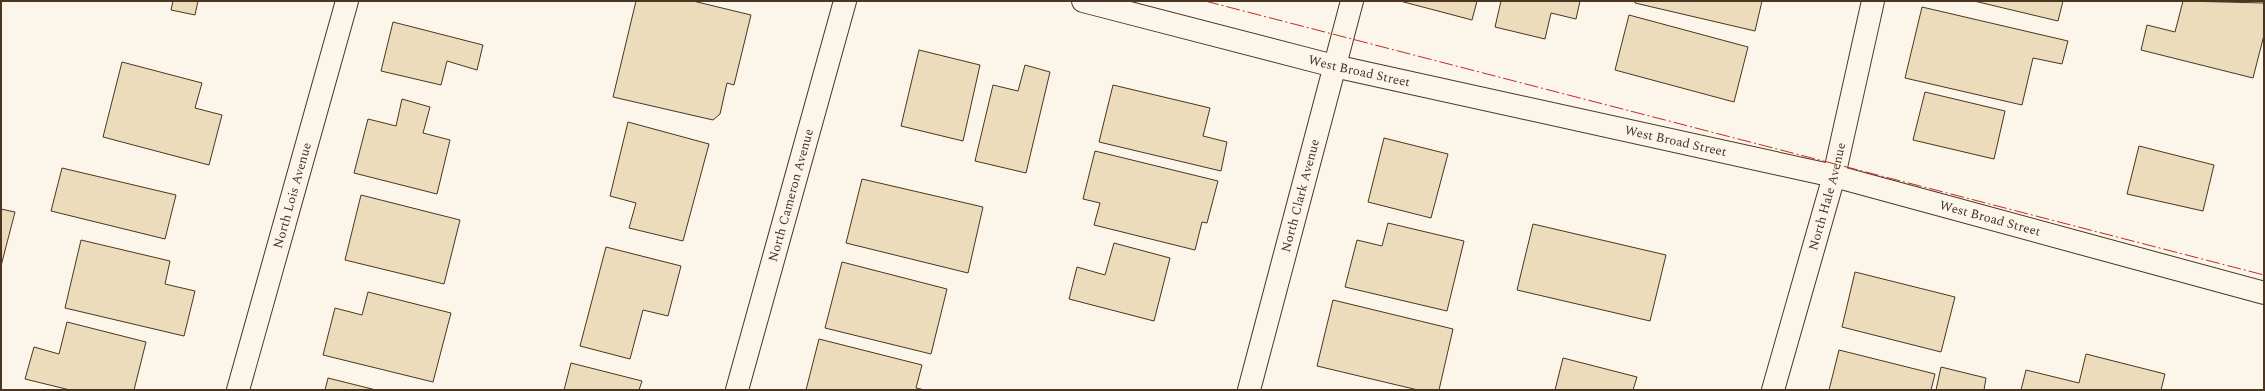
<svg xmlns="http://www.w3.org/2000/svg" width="2265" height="391" viewBox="0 0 2265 391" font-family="Spectral,serif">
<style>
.building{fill:#ecdcbc;stroke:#4a3520}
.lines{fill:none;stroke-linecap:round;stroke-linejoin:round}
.minor-casing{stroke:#4a3520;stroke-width:24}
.minor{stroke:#fbf6e9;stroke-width:22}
.power{stroke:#c62828;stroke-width:1;stroke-dasharray:14 3 2 3;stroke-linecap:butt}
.labels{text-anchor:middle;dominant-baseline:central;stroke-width:3;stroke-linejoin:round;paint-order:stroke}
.street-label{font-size:13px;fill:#4a3520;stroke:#fbf6e9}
</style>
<rect width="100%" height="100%" fill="#fbf6e9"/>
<!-- building -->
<g class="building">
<path d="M173,1H198L195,15L171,10Z"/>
<path d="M636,1H693L751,15L734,85L727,83L720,114L713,120L613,97Z"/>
<path d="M1400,1H1477L1472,20Z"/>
<path d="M1501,1H1580L1576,19L1551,13L1545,39L1495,27Z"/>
<path d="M1635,1H1762L1755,31L1635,3Z"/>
<path d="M1974,1H2063L2058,21Z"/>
<path d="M2183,1L2264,3V35L2253,78L2141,50L2147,25L2175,32Z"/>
<path d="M1922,7L2068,41L2062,64L2033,58L2022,105L1905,78Z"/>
<path d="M1629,15L1748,47L1734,102L1615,70Z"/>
<path d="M393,22L483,45L477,70L447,61L441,85L381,71Z"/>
<path d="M919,50L980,65L963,141L901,126Z"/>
<path d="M122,62L202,83L195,108L222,115L209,165L103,137Z"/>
<path d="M1025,65L1050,72L1026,173L975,161L993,85L1018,91Z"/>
<path d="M1113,85L1210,108L1203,136L1227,142L1221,171L1099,142Z"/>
<path d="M1925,92L2005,111L1994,159L1913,140Z"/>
<path d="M402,99L430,107L423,133L450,140L437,194L354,173L368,119L396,126Z"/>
<path d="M628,122L709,144L683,241L629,228L636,203L610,196Z"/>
<path d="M1384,138L1448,154L1431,218L1368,202Z"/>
<path d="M2139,146L2214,165L2203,211L2127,194Z"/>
<path d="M1095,151L1218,181L1207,223L1202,222L1195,250L1094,225L1100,203L1083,199Z"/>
<path d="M62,168L176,195L165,239L51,211Z"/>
<path d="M862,179L983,207L968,273L846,243Z"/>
<path d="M361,195L460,220L444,284L345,260Z"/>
<path d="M1,209L15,212L1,266Z"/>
<path d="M1388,223L1464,241L1447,311L1345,287L1357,240L1382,246Z"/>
<path d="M1533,224L1666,255L1650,321L1517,290Z"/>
<path d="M81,240L170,261L165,284L195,291L184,336L65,308Z"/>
<path d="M1114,243L1170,258L1154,321L1069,299L1077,267L1105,275Z"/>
<path d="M606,247L681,266L668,316L643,310L630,359L580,346Z"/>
<path d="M842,262L947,289L931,354L825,328Z"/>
<path d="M1855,272L1955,297L1941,352L1842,327Z"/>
<path d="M368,292L451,313L433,382L323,355L335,308L362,315Z"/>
<path d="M1333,300L1453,329L1439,390H1418L1317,366Z"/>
<path d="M67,322L146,342L134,390H70L25,379L34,347L59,354Z"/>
<path d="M819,339L922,365L916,388L925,390H806Z"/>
<path d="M1839,350L1935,374L1931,390H1829Z"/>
<path d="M2086,354L2165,374L2161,390H2021L2026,370L2079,383Z"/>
<path d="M1563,358L1637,377L1633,390H1555Z"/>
<path d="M571,363L642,381L639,390H564Z"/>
<path d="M1941,367L1986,378L1984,390H1936Z"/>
<path d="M328,378L376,390H325Z"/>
</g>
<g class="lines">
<!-- minor casing -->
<g class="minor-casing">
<g id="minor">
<path id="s1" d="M1083,1L1334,66L1834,176L2264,293"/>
<path id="s2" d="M238,390L347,1"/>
<path id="s3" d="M737,390L845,1"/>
<path id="s4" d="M1249,390L1352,1"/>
<path id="s5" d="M1773,390L1834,176L1873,1"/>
</g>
</g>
<!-- minor -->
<use href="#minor" class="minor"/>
<!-- power -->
<path class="power" d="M1205,1L2264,275"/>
</g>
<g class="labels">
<!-- street labels -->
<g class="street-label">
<text stroke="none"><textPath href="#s1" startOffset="285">West Broad Street</textPath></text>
<text stroke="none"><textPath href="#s1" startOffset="609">West Broad Street</textPath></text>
<text stroke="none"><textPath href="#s4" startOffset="201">North Clark Avenue</textPath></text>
<text stroke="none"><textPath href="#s2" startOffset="202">North Lois Avenue</textPath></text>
<text stroke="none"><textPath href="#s3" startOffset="202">North Cameron Avenue</textPath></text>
<text stroke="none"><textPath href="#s5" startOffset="201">North Hale Avenue</textPath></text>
<text stroke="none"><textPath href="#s1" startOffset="933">West Broad Street</textPath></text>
</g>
</g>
<!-- border -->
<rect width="2265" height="391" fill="none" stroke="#4a3520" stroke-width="4"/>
</svg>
